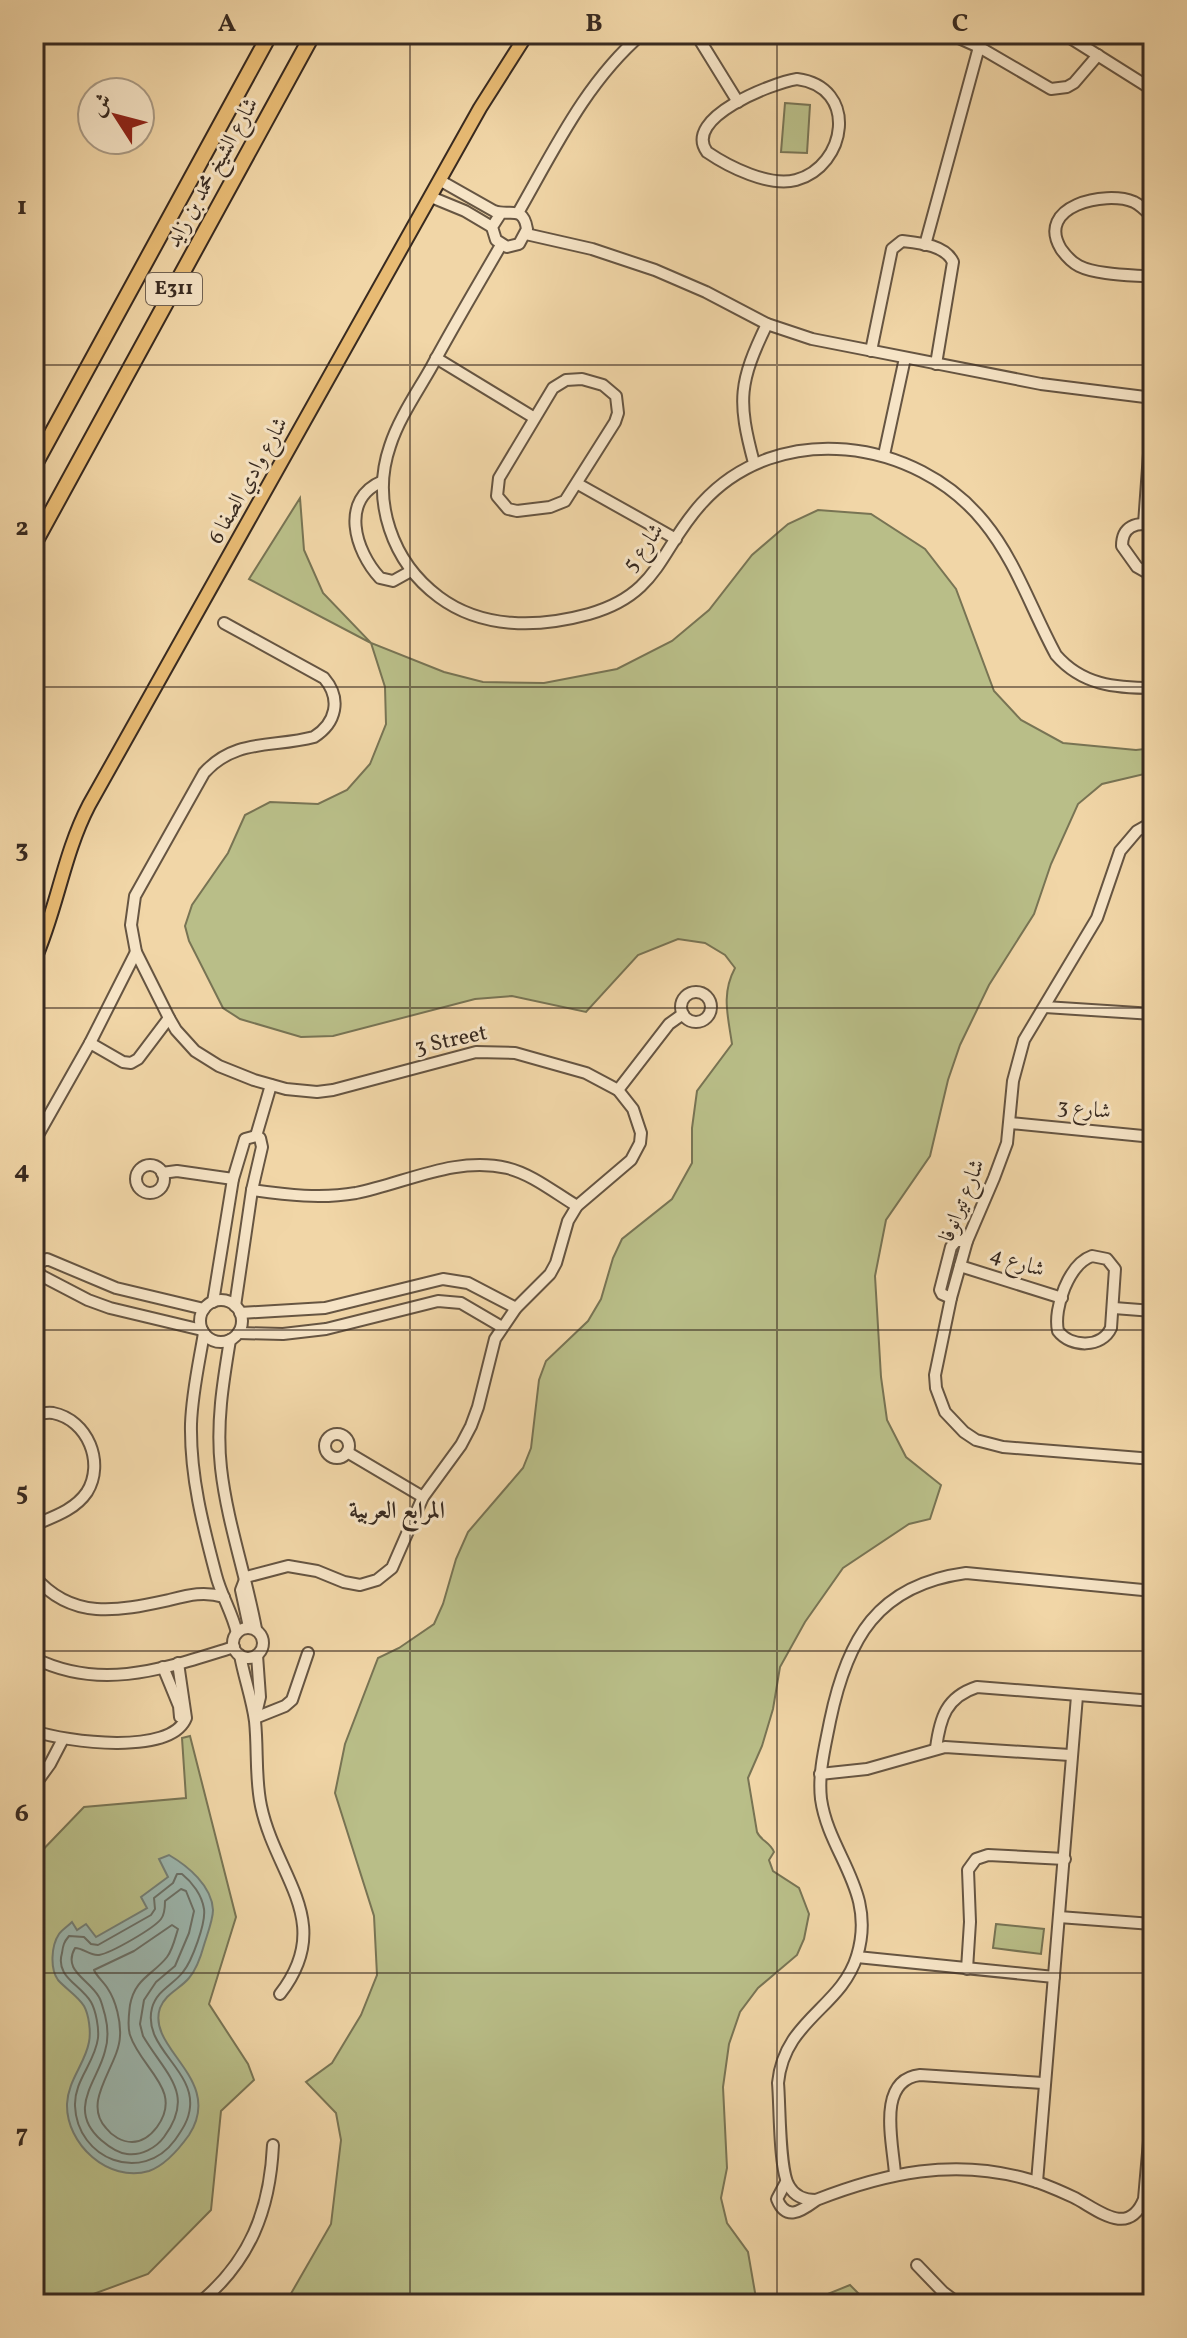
<svg xmlns="http://www.w3.org/2000/svg" width="1187" height="2338" viewBox="0 0 1187 2338" font-family="Vollkorn,Amiri,serif">
<style>
.green{fill:#b9be88;stroke:#787454;stroke-width:2}
.water{fill:#9cb7af;stroke:#747f76;stroke-width:2}
.lines{fill:none;stroke-linecap:round;stroke-linejoin:round}
.shore{stroke:#6a7068;stroke-width:2}
.minor-casing{stroke:#665542;stroke-width:14}
.major-casing{stroke:#382a20;stroke-width:16}
.highway-casing{stroke:#382a20;stroke-width:18}
.minor{stroke:#f6e4c6;stroke-width:10}
.major{stroke:#e8bb74;stroke-width:12}
.highway{stroke:#e8bb74;stroke-width:14}
.grid{fill:none;stroke:#382a20;stroke-width:2;stroke-opacity:0.55}
.labels{text-anchor:middle;dominant-baseline:central;stroke-width:6;stroke-linejoin:round;paint-order:stroke}
.shield{fill:#f6e4c6;stroke:#716252;stroke-width:2}
.shield-label{font-size:20px;font-weight:bold;fill:#382a20}
.street-label{font-size:22px;fill:#382a20;stroke:#f6e4c6}
.neighbourhood-label{font-size:24px;font-weight:bold;fill:#382a20;stroke:#f6e4c6}
.neatline{fill:none;stroke:#382a20;stroke-width:3}
.grid-label{font-size:26px;text-anchor:middle;font-weight:bold;fill:#382a20}
</style>
<rect width="100%" height="100%" fill="#f1d6a7"/>
<filter id="stains"><feTurbulence type="fractalNoise" baseFrequency=".0025" numOctaves="4"/><feColorMatrix values="0 0 0 0 .2 0 0 0 0 .09 0 0 0 0 .02 0 0 0 .5 -.17"/></filter>
<radialGradient id="worn" r=".72"><stop offset=".6" stop-color="#630" stop-opacity="0"/><stop offset="1" stop-color="#630" stop-opacity=".3"/></radialGradient>
<!-- green -->
<g class="green">
<path d="M785,103L810,105L807,153L781,152Z"/>
<path d="M300,498L304,550L323,593L371,643L444,672L483,682L544,683L617,669L672,641L709,610L752,555L788,524L818,510L871,514L925,549L956,589L994,691L1021,720L1063,743L1136,750L1153,748V772L1102,784L1078,804L1051,864L1034,914L989,985L960,1045L948,1080L930,1156L886,1220L875,1276L881,1377L887,1420L906,1457L941,1485L930,1519L909,1524L843,1568L805,1622L780,1667L773,1709L762,1746L748,1778L757,1832C761,1841 770,1842 774,1852L769,1860L773,1871L799,1888L809,1914L804,1939L797,1955L758,1988L740,2012L729,2044L723,2087L727,2168L721,2198L727,2223L748,2252L757,2304H285L331,2224L341,2140L336,2113L306,2082L332,2063L361,2015L377,1975L374,1916L335,1793L345,1744L378,1658L399,1648L434,1624L443,1604L456,1559L468,1532L523,1468L531,1448L539,1380L546,1361L588,1321L601,1299L613,1258L622,1239L672,1199L692,1163V1128L697,1091L732,1044C728,1016 721,994 735,968L725,955L705,943L678,939L638,955L586,1012L512,996L475,999L333,1036L301,1037L240,1019L223,1008L189,941L185,926L192,905L228,853L245,815L270,802L318,804L347,790L370,764L386,724L385,687L371,643L249,579Z"/>
<path d="M190,1736L236,1917L209,2004L248,2064L254,2080L221,2111L211,2210L148,2274L66,2304H34V1859L84,1807L186,1798L182,1738Z"/>
<path d="M996,1924L1044,1929L1041,1954L993,1948Z"/>
<path d="M850,2285L869,2304H803Z"/>
</g>
<!-- water -->
<path class="water" d="M169,1855C188,1866 212,1886 213,1910C213,1920 207,1935 204,1945C201,1956 197,1969 189,1978C180,1989 166,1993 160,2008C146,2049 225,2079 189,2135C179,2149 166,2165 149,2171C108,2183 66,2144 67,2104C68,2080 85,2064 89,2042C91,2032 89,2015 84,2006C78,1996 66,1989 58,1980C50,1969 51,1946 59,1934C62,1930 68,1926 72,1922L77,1930L86,1924L96,1937L147,1908L141,1897L168,1877L159,1859Z"/>
<g class="lines">
<!-- shore -->
<g class="shore">
<path d="M177,1874H182C192,1882 202,1895 204,1909C206,1923 192,1961 183,1972C173,1985 157,1990 152,2008C142,2047 194,2069 190,2107C189,2120 182,2130 175,2140C142,2185 77,2159 75,2106C74,2080 95,2063 98,2038C99,2028 96,2011 91,2002C80,1984 55,1977 62,1953C63,1945 64,1942 69,1936L84,1937L91,1944L98,1945L151,1915L155,1909L154,1898L173,1883Z"/>
<path d="M181,1889L186,1891L194,1911L189,1933L175,1966L156,1982L144,2000L140,2024L143,2036C166,2075 196,2094 164,2137C156,2148 141,2156 127,2154C117,2153 108,2146 101,2140C66,2109 98,2081 105,2051C109,2038 108,2027 105,2015C103,2009 102,2002 99,1997C89,1979 62,1971 75,1948C84,1948 89,1956 99,1955C111,1953 153,1929 161,1919C165,1914 165,1907 165,1901Z"/>
<path d="M172,1925L178,1929C175,1938 173,1949 167,1957C153,1975 135,1978 130,2005C129,2014 127,2026 130,2035C141,2069 184,2090 157,2127C151,2135 143,2142 132,2142C122,2142 112,2136 106,2128C81,2101 119,2066 120,2036C121,2022 116,2001 108,1989C104,1982 97,1977 94,1970L134,1951Z"/>
</g>
<!-- minor casing -->
<g class="minor-casing">
<g id="minor">
<path d="M696,34L738,102"/>
<path d="M950,34L979,47L1051,89L1067,87L1074,83L1098,55"/>
<path d="M1064,34L1153,90"/>
<path d="M797,79C859,87 847,166 796,180C769,187 729,167 707,152C682,118 772,83 797,79Z"/>
<path d="M441,181L494,211C509,217 523,204 527,229L519,244L507,247L496,240L492,227L501,213"/>
<path d="M431,197L465,211L492,227"/>
<path d="M1144,208L1153,194"/>
<path d="M518,213C554,150 586,82 642,34"/>
<path d="M1153,218C1147,212 1142,206 1134,202C1105,190 1035,206 1061,249C1066,256 1071,262 1079,266C1097,275 1132,275 1153,277"/>
<path d="M526,234L592,249L655,270L706,292L767,324L812,339L1041,384L1153,398L1144,524"/>
<path d="M501,245C478,285 454,325 432,366C418,391 399,418 390,446C371,501 392,562 439,597C482,629 538,628 589,614C660,594 659,550 702,503C778,419 916,438 984,522C1016,561 1032,611 1056,655C1082,685 1115,688 1153,688"/>
<path d="M925,245L979,47"/>
<path d="M871,351L892,249L902,241C920,243 945,245 953,262L936,364"/>
<path d="M436,358L533,417"/>
<path d="M582,379L603,385L616,396L618,413L615,422L565,501L550,507L517,511L508,509L497,496L499,478L553,388L566,380Z"/>
<path d="M884,455L905,358"/>
<path d="M754,463C737,400 739,382 767,324"/>
<path d="M383,481C339,499 355,551 380,578L393,581L411,571"/>
<path d="M578,484L676,539"/>
<path d="M1153,525C1136,522 1122,526 1122,546L1137,567L1153,576"/>
<path d="M224,623L324,678C342,699 336,723 314,737C273,748 235,738 204,773L135,896L131,925L136,952L169,1018L176,1030L195,1051L219,1066L254,1080L286,1089L317,1092L333,1090L476,1052L515,1053L586,1073L618,1090L633,1109L641,1133L640,1143L631,1160L577,1206L568,1221L556,1263L550,1274L516,1308L495,1339L478,1407L471,1426L461,1445L423,1497L392,1568L377,1580L360,1585L344,1582L317,1571L288,1566L246,1577L241,1590L249,1627"/>
<path d="M1153,822L1137,831L1120,851L1097,918L1024,1040L1013,1081L1007,1143L994,1178L967,1241L951,1298L935,1375L936,1388L945,1412L964,1432L976,1440L1003,1447L1153,1459"/>
<circle cx="696" cy="1007" r="15"/>
<path d="M1045,1007L1153,1014"/>
<path d="M90,1043L123,1062L131,1063L138,1059L169,1018"/>
<path d="M618,1090L669,1024L683,1014"/>
<path d="M1010,1123L1153,1137"/>
<path d="M256,1136L271,1085"/>
<path d="M34,1142L90,1043L136,952"/>
<circle cx="150" cy="1179" r="14"/>
<path d="M162,1173L177,1171L233,1179"/>
<path d="M252,1190C287,1195 321,1199 356,1193C406,1183 455,1156 507,1168C532,1174 555,1193 577,1206"/>
<path d="M1092,1256L1107,1259L1115,1269L1111,1328C1102,1348 1071,1348 1058,1331C1053,1308 1069,1264 1092,1256Z"/>
<path d="M960,1266L1062,1298"/>
<path d="M951,1298L942,1294L940,1290L951,1247L956,1241H967"/>
<circle cx="221" cy="1321" r="21"/>
<path d="M213,1302L233,1179L245,1139L256,1136L260,1138L262,1147L252,1190L235,1306"/>
<path d="M1114,1308L1153,1311"/>
<path d="M240,1313L325,1308L443,1279L468,1283L516,1308"/>
<path d="M202,1330L110,1308L88,1300L42,1276L37,1271V1264L47,1259L116,1288L204,1309"/>
<path d="M204,1333C199,1363 192,1393 191,1424C190,1476 203,1526 216,1575C221,1595 232,1612 237,1633"/>
<path d="M238,1333L283,1334L326,1329L438,1301L461,1303L502,1327"/>
<path d="M230,1340C223,1382 216,1424 221,1468C227,1522 246,1575 256,1629"/>
<path d="M34,1414C40,1414 47,1412 53,1413C88,1420 105,1463 87,1492C75,1510 53,1517 34,1525"/>
<circle cx="337" cy="1446" r="12"/>
<path d="M347,1452L423,1497"/>
<path d="M34,1576C72,1621 118,1611 169,1600C189,1595 204,1591 224,1597"/>
<path d="M1153,1591L966,1573C877,1585 847,1639 830,1721C825,1747 818,1773 821,1799C829,1855 877,1891 857,1956C841,2008 784,2020 778,2083C780,2104 779,2171 789,2186C795,2197 805,2200 816,2200C885,2173 954,2158 1027,2179C1042,2183 1058,2190 1073,2197C1096,2208 1128,2239 1144,2199L1153,2095"/>
<circle cx="248" cy="1643" r="15"/>
<path d="M240,1655C244,1677 252,1699 255,1721C258,1750 255,1778 261,1806C276,1877 336,1922 280,1994"/>
<path d="M34,1658C102,1692 166,1668 234,1647"/>
<path d="M163,1667L179,1706L180,1717"/>
<path d="M255,1718L285,1706L292,1700L308,1653"/>
<path d="M255,1718L260,1697L257,1655"/>
<path d="M34,1731C66,1742 171,1756 186,1718L178,1663"/>
<path d="M936,1748C940,1718 946,1697 977,1687L1153,1701"/>
<path d="M820,1774L867,1769L945,1747L1070,1755"/>
<path d="M34,1786L50,1764L63,1739"/>
<path d="M1059,1917L1152,1924"/>
<path d="M857,1957L1054,1977"/>
<path d="M967,1969L970,1922L968,1870L976,1859L988,1855L1065,1859"/>
<path d="M895,2174C893,2143 876,2080 920,2075L1043,2083"/>
<path d="M786,2182L777,2199C786,2221 800,2212 815,2201"/>
<path d="M1037,2182L1077,1696"/>
<path d="M917,2265L943,2292L959,2304"/>
<path d="M198,2304C250,2262 270,2210 273,2145"/>
</g>
</g>
<!-- major casing -->
<g class="major-casing">
<path id="major" d="M34,961C57,910 63,855 89,805L480,108L527,34"/>
</g>
<!-- highway casing -->
<g class="highway-casing">
<g id="highway">
<path d="M34,466L270,34"/>
<path d="M34,544L313,34"/>
</g>
</g>
<!-- minor -->
<use href="#minor" class="minor"/>
<!-- major -->
<use href="#major" class="major"/>
<!-- highway -->
<use href="#highway" class="highway"/>
</g>
<!-- grid -->
<path class="grid" d="M410,34V2304M777,34V2304M34,365H1153M34,687H1153M34,1008H1153M34,1330H1153M34,1651H1153M34,1973H1153"/>
<g class="labels">
<!-- shield labels -->
<rect class="shield" x="146" y="273" width="56" height="32" rx="6"/>
<g class="shield-label">
<text x="174" y="289">E311</text>
</g>
<!-- street labels -->
<g class="street-label">
<text transform="translate(213 173) rotate(-61)">شارع الشيخ محمد بن زايد</text>
<text transform="translate(249 481) rotate(-61)">شارع وادي الصفا 6</text>
<text transform="translate(644 548) rotate(-54)">شارع 5</text>
<text transform="translate(451 1041) rotate(-12)">3 Street</text>
<text transform="translate(1084 1110) rotate(6)">شارع 3</text>
<text transform="translate(963 1201) rotate(-68)">شارع تيرانوفا</text>
<text transform="translate(1017 1263) rotate(18)">شارع 4</text>
</g>
<!-- neighbourhood labels -->
<g class="neighbourhood-label">
<text x="397" y="1512">المرابع العربية</text>
</g>
</g>
<!-- margin -->
<rect width="1187" height="2338" fill="none" stroke="#f1d6a7" stroke-width="88"/>
<!-- north arrow -->
<g transform="translate(116 116) rotate(306)"><circle r="38" fill="#f6e4c6" stroke="#aa9a84" stroke-width="2"/>
<path d="M0-6L14 30L0 20L-14 30Z" fill="#8f2418"/>
<text y="-12" font-size="22" font-weight="bold" text-anchor="middle" fill="#382a20">ش</text>
</g>
<rect x="44" y="44" width="1099" height="2250" class="neatline"/>
<g class="grid-label">
<text x="227" y="31">A</text>
<text x="594" y="31">B</text>
<text x="960" y="31">C</text>
<text x="22" y="214">1</text>
<text x="22" y="535">2</text>
<text x="22" y="857">3</text>
<text x="22" y="1178">4</text>
<text x="22" y="1500">5</text>
<text x="22" y="1821">6</text>
<text x="22" y="2142">7</text>
</g>
<rect width="100%" height="100%" filter="url(#stains)"/>
<rect width="100%" height="100%" fill="url(#worn)"/>
</svg>
